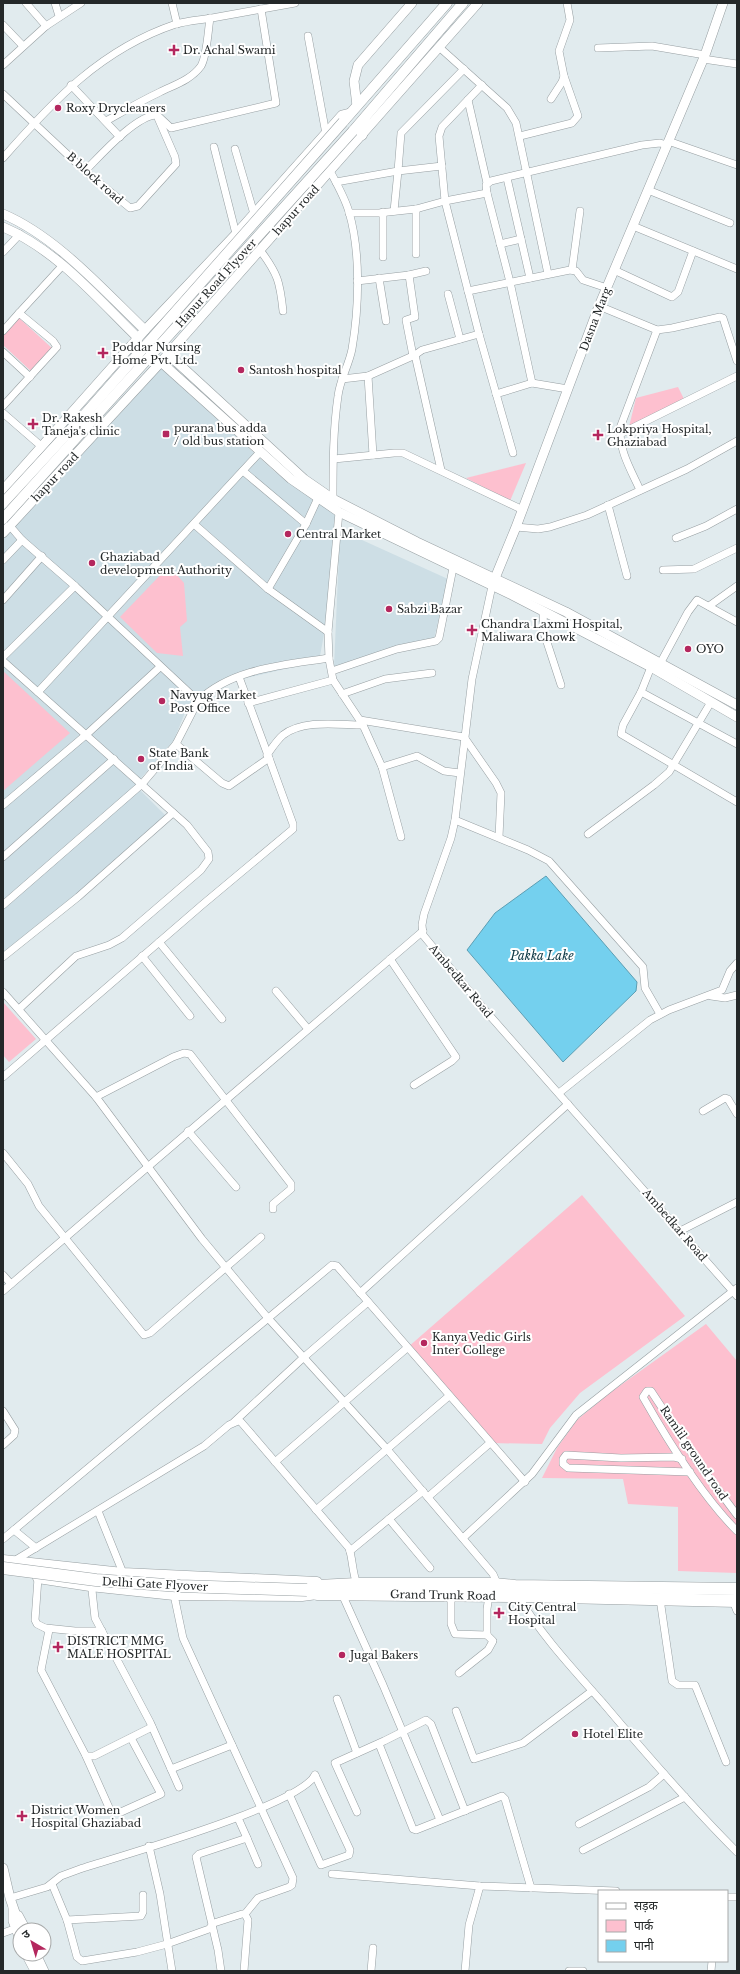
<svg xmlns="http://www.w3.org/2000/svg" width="740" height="1974" viewBox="0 0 740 1974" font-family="'Libre Baskerville','Noto Sans Devanagari',serif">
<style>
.built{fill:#cddee5}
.green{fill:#fdc0cf}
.water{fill:#74d0ee;stroke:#5c9eb3}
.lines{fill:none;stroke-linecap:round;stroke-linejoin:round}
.minor-casing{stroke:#979fa2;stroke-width:8}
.tertiary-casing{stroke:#979fa2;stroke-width:10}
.secondary-casing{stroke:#979fa2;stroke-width:11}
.trunk-casing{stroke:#979fa2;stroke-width:13}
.minor{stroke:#fff;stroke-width:7}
.tertiary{stroke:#fff;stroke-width:9}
.secondary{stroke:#fff;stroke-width:10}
.trunk{stroke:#fff;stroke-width:12}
.secondary-bridge-casing{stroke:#979fa2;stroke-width:11;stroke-linecap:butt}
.trunk-bridge-casing{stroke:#979fa2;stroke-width:13;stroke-linecap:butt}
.secondary-bridge{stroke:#fff;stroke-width:10}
.trunk-bridge{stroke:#fff;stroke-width:12}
.poi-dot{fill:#b4275e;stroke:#fff;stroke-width:1.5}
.labels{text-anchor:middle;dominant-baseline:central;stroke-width:4;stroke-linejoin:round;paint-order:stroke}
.poi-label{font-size:11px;fill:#242829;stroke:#fff;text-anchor:start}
.street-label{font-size:11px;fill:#242829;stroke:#fff}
.water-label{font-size:12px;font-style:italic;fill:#0c3744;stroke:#fff}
</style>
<rect width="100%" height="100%" fill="#e1ebee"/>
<!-- built -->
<g class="built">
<path d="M160,367L275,472L337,516L326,624L319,661L246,678L208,691L188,705L174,740L135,785L170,820L3,959V539L97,434Z"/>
<path d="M340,530L448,579L434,639L334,667Z"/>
</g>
<!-- green -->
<g class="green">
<path d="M19,318L54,350L33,373L3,345V336Z"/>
<path d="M678,387L684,399L629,427L636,398Z"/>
<path d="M526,463L510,501L466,478Z"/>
<path d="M169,566L184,583L187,621L180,627L183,656L157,653L120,617Z"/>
<path d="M3,671L70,733L3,791Z"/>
<path d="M3,1002L36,1039L9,1062L3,1055Z"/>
<path d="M582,1195L685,1316L580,1393L550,1428L542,1444L490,1443L407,1348Z"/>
<path d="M706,1324L737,1361V1573L678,1571V1507L628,1504L623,1479L542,1478L557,1448L577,1420L607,1395Z"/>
</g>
<!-- water -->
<path class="water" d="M546,876L637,982L636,991L563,1062L467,950L495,913Z"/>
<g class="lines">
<!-- minor casing -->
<g class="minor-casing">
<g id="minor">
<path d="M26,3L46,26"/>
<path d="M55,3L59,16"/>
<path d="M172,3L177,24"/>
<path d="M3,25L23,46"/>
<path d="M308,36L326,134"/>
<path d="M439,47L507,108L516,123L548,274"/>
<path d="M598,48L652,46L705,55"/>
<path d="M703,59L737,64"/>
<path d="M3,65L46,26L81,3"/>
<path d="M71,85L120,137"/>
<path d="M482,85L442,127L439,136L445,201L479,334L513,453"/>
<path d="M3,94L85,171L130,208L138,206L176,164L175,157L158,118"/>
<path d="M551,99L562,82L564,76L559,51L570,20L567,3"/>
<path d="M468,100L487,183"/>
<path d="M106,121C124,111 141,101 160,92C174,85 191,80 201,66C207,56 208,31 210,18"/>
<path d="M520,136L572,123L578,116L564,76"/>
<path d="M668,141L737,165"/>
<path d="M214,147L236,234"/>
<path d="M235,149L254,214"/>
<path d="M3,158C53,101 101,49 176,24C187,21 200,20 212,18C240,13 267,8 295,3"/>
<path d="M85,171C100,156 136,115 157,115L171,128L276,103L261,9"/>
<path d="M330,171C337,184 345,198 349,212C361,253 359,308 352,349C349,365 340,379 338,396C333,430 333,465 333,499"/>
<path d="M507,178L530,278"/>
<path d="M336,182L398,171L401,133L464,69"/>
<path d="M648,190L730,223"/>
<path d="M487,193L510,282L532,383"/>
<path d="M416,209V254"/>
<path d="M394,211L398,171L442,166"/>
<path d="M349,213H379L416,209L445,201L487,193L486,185L491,181L642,145L660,143L667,145"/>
<path d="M633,226L737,269"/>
<path d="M500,244L521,239"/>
<path d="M260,250C278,274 280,282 283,311"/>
<path d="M3,252L20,234"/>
<path d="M383,257V212"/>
<path d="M572,270L580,211"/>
<path d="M614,270L672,297L678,292L693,251"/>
<path d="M409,275L426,271"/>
<path d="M379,278L386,321"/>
<path d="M357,281L409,275L415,317L406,320L413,356"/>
<path d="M468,291L570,270L576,271L583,280L607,288"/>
<path d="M448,294L460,339"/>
<path d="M599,306L657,330L672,328L720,317L723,318L737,361"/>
<path d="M19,313L63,265"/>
<path d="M3,331L19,313L53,341L57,347L3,406"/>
<path d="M3,352L30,377"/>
<path d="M368,376L373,455"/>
<path d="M342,379L368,376L415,355"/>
<path d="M496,394L532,383L568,389"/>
<path d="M3,413L41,446"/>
<path d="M620,434L737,376"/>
<path d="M334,459L394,453H403L523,510"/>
<path d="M441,470L415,355L422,350L479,334"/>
<path d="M243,471L306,524"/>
<path d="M640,490C631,470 619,451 620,428L657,330"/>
<path d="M608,505L627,576"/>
<path d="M339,512L328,632L329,659L333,680L363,725L382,767L401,837"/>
<path d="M194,524L268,589L328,632"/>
<path d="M516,527L538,529L550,527L587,515L687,469L737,441"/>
<path d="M676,538L706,526L737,509"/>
<path d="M3,560L22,540"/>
<path d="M663,570L694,569L737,548"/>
<path d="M492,586L472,679L455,820L451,838L424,914L422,925L423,935L484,1009L737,1296"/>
<path d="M268,589L306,524L318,498"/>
<path d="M3,600L42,556"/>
<path d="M709,606L737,586"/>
<path d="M543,612L544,633L561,685"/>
<path d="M3,657L75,586"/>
<path d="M3,661L187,825L208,852L209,859L201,870L122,938L109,945L76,956L19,1009"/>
<path d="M661,662L688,612L697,600L737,622"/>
<path d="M651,667L641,692L623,725L621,734L737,802"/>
<path d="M332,671L397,649L436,641L439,638L453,568"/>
<path d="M38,692L260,452"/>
<path d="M641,692L737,744"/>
<path d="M342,694L385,679L432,673"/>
<path d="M198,701C232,668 285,665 329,658"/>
<path d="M248,703L333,680"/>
<path d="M360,720L464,737L496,783L501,793L499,837"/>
<path d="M176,744L222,783L229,786L269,758L239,677"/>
<path d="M267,755C272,748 277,740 283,735C304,719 339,725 363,725"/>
<path d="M382,767L417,756L444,771L460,773"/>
<path d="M3,805L87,734L160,667"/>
<path d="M455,820L528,850L549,861L643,967L645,988L660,1014"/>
<path d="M588,834L654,785L669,772L711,702"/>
<path d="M3,857L114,759"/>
<path d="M3,905L142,784L176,744L198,701L75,586L22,540L10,526"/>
<path d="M159,942L222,1019"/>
<path d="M142,956L190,1016"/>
<path d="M3,957L78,897L173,813"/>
<path d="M390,959L456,1057L452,1061L414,1085"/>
<path d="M276,991L308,1029"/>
<path d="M3,992L96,1097L202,1239L267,1317L386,1448L493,1574L496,1581L493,1584"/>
<path d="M711,996L725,998L737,995"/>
<path d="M3,1077L202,905L293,829V824L269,758"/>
<path d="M559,1093L650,1020L669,1010L722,990L730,971L737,963"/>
<path d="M96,1097L173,1057L184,1053L190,1054L291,1184V1189L273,1204V1209"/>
<path d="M703,1111L725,1098L728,1099L737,1114"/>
<path d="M188,1131L236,1187"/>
<path d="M3,1153L28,1184L39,1206L144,1335L150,1333L261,1237"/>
<path d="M680,1231L737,1202"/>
<path d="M3,1275L11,1284"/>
<path d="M3,1291L423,931"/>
<path d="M360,1293L568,1104"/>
<path d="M3,1411L15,1430L14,1435L3,1445"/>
<path d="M234,1422L303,1358L368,1302"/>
<path d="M682,1459L674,1457L621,1458L566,1455L563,1459V1464L568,1468L690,1472"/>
<path d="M275,1462L407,1348"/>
<path d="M428,1497L490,1443"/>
<path d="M316,1510L449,1396"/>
<path d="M98,1511L123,1573"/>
<path d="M737,1515L701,1467L651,1391H647L643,1397C668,1441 701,1495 737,1531"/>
<path d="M389,1519L430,1568"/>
<path d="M14,1530L36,1548"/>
<path d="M463,1538L532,1474L576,1415L737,1288"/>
<path d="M3,1539L332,1265L337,1266L525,1482"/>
<path d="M350,1551L423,1491"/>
<path d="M14,1561L204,1446L229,1425L238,1421L241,1422L349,1548C353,1560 352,1572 357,1584"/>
<path d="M38,1578L35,1620L37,1624L49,1630L41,1670L86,1756H94L152,1727"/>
<path d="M91,1581L95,1618L150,1722L179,1787"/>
<path d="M342,1594L383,1685L440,1820"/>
<path d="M174,1595L183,1638L293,1878L292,1885L289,1887L258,1898L245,1914"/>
<path d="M451,1595V1624L455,1634L487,1635L493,1641L488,1650L459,1673"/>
<path d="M518,1596C541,1635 573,1669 603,1703C646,1754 690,1805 737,1852"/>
<path d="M660,1599L672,1681L678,1685H695L726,1762"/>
<path d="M733,1601L737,1611"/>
<path d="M46,1628L75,1631H102"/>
<path d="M487,1635V1609L489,1596"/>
<path d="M337,1699L357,1753"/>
<path d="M456,1711L474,1759L523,1743L592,1691"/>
<path d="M379,1744L413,1829L416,1830L502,1796L505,1799L531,1888"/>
<path d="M86,1756L111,1812H121L161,1794L131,1738"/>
<path d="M171,1769L232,1745"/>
<path d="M289,1794L321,1865L349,1855L350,1850L315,1775"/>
<path d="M357,1812L335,1763L384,1741L426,1720L431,1724L465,1811"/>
<path d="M238,1818L247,1838"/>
<path d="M579,1824L649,1787L664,1774"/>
<path d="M149,1846L160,1894L172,1971"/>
<path d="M583,1850L685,1797"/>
<path d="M332,1874L480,1886L616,1891"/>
<path d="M52,1884L67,1920L77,1957L82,1961L137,1952L167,1944L209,1929L214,1923L242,1914H245L248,1920L244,1971"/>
<path d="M727,1897H737"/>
<path d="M10,1898L47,1887L61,1876L80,1869C120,1856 299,1806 315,1775"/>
<path d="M12,1908V1921L20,1942"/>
<path d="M19,1915L27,1930"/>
<path d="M67,1920L141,1916L143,1912V1895"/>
<path d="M3,1933L14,1929"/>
<path d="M25,1954L34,1971"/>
<path d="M37,1954L45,1971"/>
<path d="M221,1971L218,1950L196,1857L199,1854L247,1838L258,1864"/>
<path d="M371,1971L373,1948"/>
<path d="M465,1971L469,1925L480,1886"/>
<path d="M569,1971H583"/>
<path d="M711,1971L712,1961"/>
</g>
</g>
<!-- tertiary casing -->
<g class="tertiary-casing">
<g id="tertiary">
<path d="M357,106L354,81L358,65L412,3"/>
<path d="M3,214C57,237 103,290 145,330"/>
<path d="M3,227C57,250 97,298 138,338"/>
<path d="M168,354L304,479L333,499L417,542L566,612L737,705"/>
<path d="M161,362L291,479L339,512L512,595L651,667L737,717"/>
<path d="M3,490L145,330L236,234L342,115L350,113"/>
<path d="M3,533L161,362L478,3"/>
<path d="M493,583L516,527L599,306L705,55L723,3"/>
<path d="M3,1868L10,1898L21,1930"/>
<path d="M31,1954L38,1971"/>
</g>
</g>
<!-- secondary casing -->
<g class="secondary-casing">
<g id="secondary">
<path d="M343,122L447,3"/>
<path d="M353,131L463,3"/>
<path d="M362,135L365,118"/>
<path d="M3,1560L123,1573L317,1582L319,1586"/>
<path d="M38,1578L90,1586L174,1595L302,1596L317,1594"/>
</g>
</g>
<!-- trunk casing -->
<g class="trunk-casing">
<g id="trunk">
<path d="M318,1586L357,1584H493L515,1586L737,1589"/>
<path d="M307,1590L317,1594L518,1596L737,1601"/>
</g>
</g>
<!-- minor -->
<use href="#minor" class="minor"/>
<!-- tertiary -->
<use href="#tertiary" class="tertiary"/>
<!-- secondary -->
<use href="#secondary" class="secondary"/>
<!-- trunk -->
<use href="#trunk" class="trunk"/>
<!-- secondary-bridge casing -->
<g class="secondary-bridge-casing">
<g id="secondary-bridge">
<path d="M3,503L86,413L343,122"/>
<path d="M3,519L353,131"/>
</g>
</g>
<!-- trunk-bridge casing -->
<g class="trunk-bridge-casing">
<path id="trunk-bridge" d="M3,1568L96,1580L180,1586L307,1590"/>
</g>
<!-- secondary-bridge -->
<use href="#secondary-bridge" class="secondary-bridge"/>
<!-- trunk-bridge -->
<use href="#trunk-bridge" class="trunk-bridge"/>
</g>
<!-- markers -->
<g class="poi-dot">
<path d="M172 44h4v4h4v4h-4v4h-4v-4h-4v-4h4z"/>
<circle cx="58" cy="108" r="4"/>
<path d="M101 347h4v4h4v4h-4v4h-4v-4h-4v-4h4z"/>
<circle cx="241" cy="370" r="4"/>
<path d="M31 418h4v4h4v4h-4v4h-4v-4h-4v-4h4z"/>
<rect x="162" y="430" width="8" height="8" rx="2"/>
<path d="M596 429h4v4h4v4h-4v4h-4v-4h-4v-4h4z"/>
<circle cx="288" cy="534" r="4"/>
<circle cx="92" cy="563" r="4"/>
<circle cx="389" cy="609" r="4"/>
<path d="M470 624h4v4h4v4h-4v4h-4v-4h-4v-4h4z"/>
<circle cx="688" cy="649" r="4"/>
<circle cx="162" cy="701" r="4"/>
<circle cx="141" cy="759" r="4"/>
<circle cx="424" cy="1343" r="4"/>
<path d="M497 1607h4v4h4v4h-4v4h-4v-4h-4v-4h4z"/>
<path d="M56 1641h4v4h4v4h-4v4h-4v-4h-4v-4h4z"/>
<circle cx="342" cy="1655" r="4"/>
<circle cx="575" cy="1734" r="4"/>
<path d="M20 1810h4v4h4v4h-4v4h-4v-4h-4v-4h4z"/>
</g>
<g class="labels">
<!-- poi labels -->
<g class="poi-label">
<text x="183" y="50">Dr. Achal Swami</text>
<text x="66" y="108">Roxy Drycleaners</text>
<text x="112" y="347">Poddar Nursing<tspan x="112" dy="13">Home Pvt. Ltd.</tspan></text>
<text x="249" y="370">Santosh hospital</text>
<text x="42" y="418">Dr. Rakesh<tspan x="42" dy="13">Taneja's clinic</tspan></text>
<text x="174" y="428">purana bus adda<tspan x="174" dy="13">/ old bus station</tspan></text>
<text x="607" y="429">Lokpriya Hospital,<tspan x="607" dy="13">Ghaziabad</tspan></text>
<text x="296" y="534">Central Market</text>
<text x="100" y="557">Ghaziabad<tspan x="100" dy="13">development Authority</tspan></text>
<text x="397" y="609">Sabzi Bazar</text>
<text x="481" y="624">Chandra Laxmi Hospital,<tspan x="481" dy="13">Maliwara Chowk</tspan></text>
<text x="696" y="649">OYO</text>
<text x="170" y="695">Navyug Market<tspan x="170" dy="13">Post Office</tspan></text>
<text x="149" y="753">State Bank<tspan x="149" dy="13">of India</tspan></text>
<text x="432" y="1337">Kanya Vedic Girls<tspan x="432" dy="13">Inter College</tspan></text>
<text x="508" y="1607">City Central<tspan x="508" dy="13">Hospital</tspan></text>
<text x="67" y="1641">DISTRICT MMG<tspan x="67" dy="13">MALE HOSPITAL</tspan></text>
<text x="350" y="1655">Jugal Bakers</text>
<text x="583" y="1734">Hotel Elite</text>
<text x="31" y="1810">District Women<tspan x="31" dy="13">Hospital Ghaziabad</tspan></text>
</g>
<!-- street labels -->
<g class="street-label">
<text transform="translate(95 178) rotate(42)">B block road</text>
<text transform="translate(296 210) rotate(-48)">hapur road</text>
<text transform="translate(216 283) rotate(-48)">Hapur Road Flyover</text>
<text transform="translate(595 319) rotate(-69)">Dasna Marg</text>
<text transform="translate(55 477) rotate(-47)">hapur road</text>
<text transform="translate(461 981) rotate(50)">Ambedkar Road</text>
<text transform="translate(675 1225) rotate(49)">Ambedkar Road</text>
<text transform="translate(694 1453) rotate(56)">Ramlil ground road</text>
<text transform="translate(155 1584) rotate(3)">Delhi Gate Flyover</text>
<text transform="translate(443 1595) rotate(1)">Grand Trunk Road</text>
</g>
<!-- water labels -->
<g class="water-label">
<text x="542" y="955">Pakka Lake</text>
</g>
</g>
<!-- border -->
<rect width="740" height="1974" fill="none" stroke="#242829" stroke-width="8"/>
<!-- legend -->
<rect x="598" y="1890" width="130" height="72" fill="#ffffff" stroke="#a7a9a9"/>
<rect x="606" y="1903" width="20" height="6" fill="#ffffff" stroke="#a7a9a9"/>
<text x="634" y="1910" font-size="12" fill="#242829">सड़क</text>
<rect x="606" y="1920" width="20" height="12" fill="#fdc0cf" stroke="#a7a9a9"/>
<text x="634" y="1930" font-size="12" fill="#242829">पार्क</text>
<rect x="606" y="1940" width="20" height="12" fill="#74d0ee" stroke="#a7a9a9"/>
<text x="634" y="1950" font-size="12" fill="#242829">पानी</text>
<!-- north arrow -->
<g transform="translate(32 1942) rotate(322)"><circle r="19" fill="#ffffff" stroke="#a7a9a9"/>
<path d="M0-3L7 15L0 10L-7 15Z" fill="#b4275e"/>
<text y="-6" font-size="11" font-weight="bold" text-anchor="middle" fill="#242829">उ</text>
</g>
</svg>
